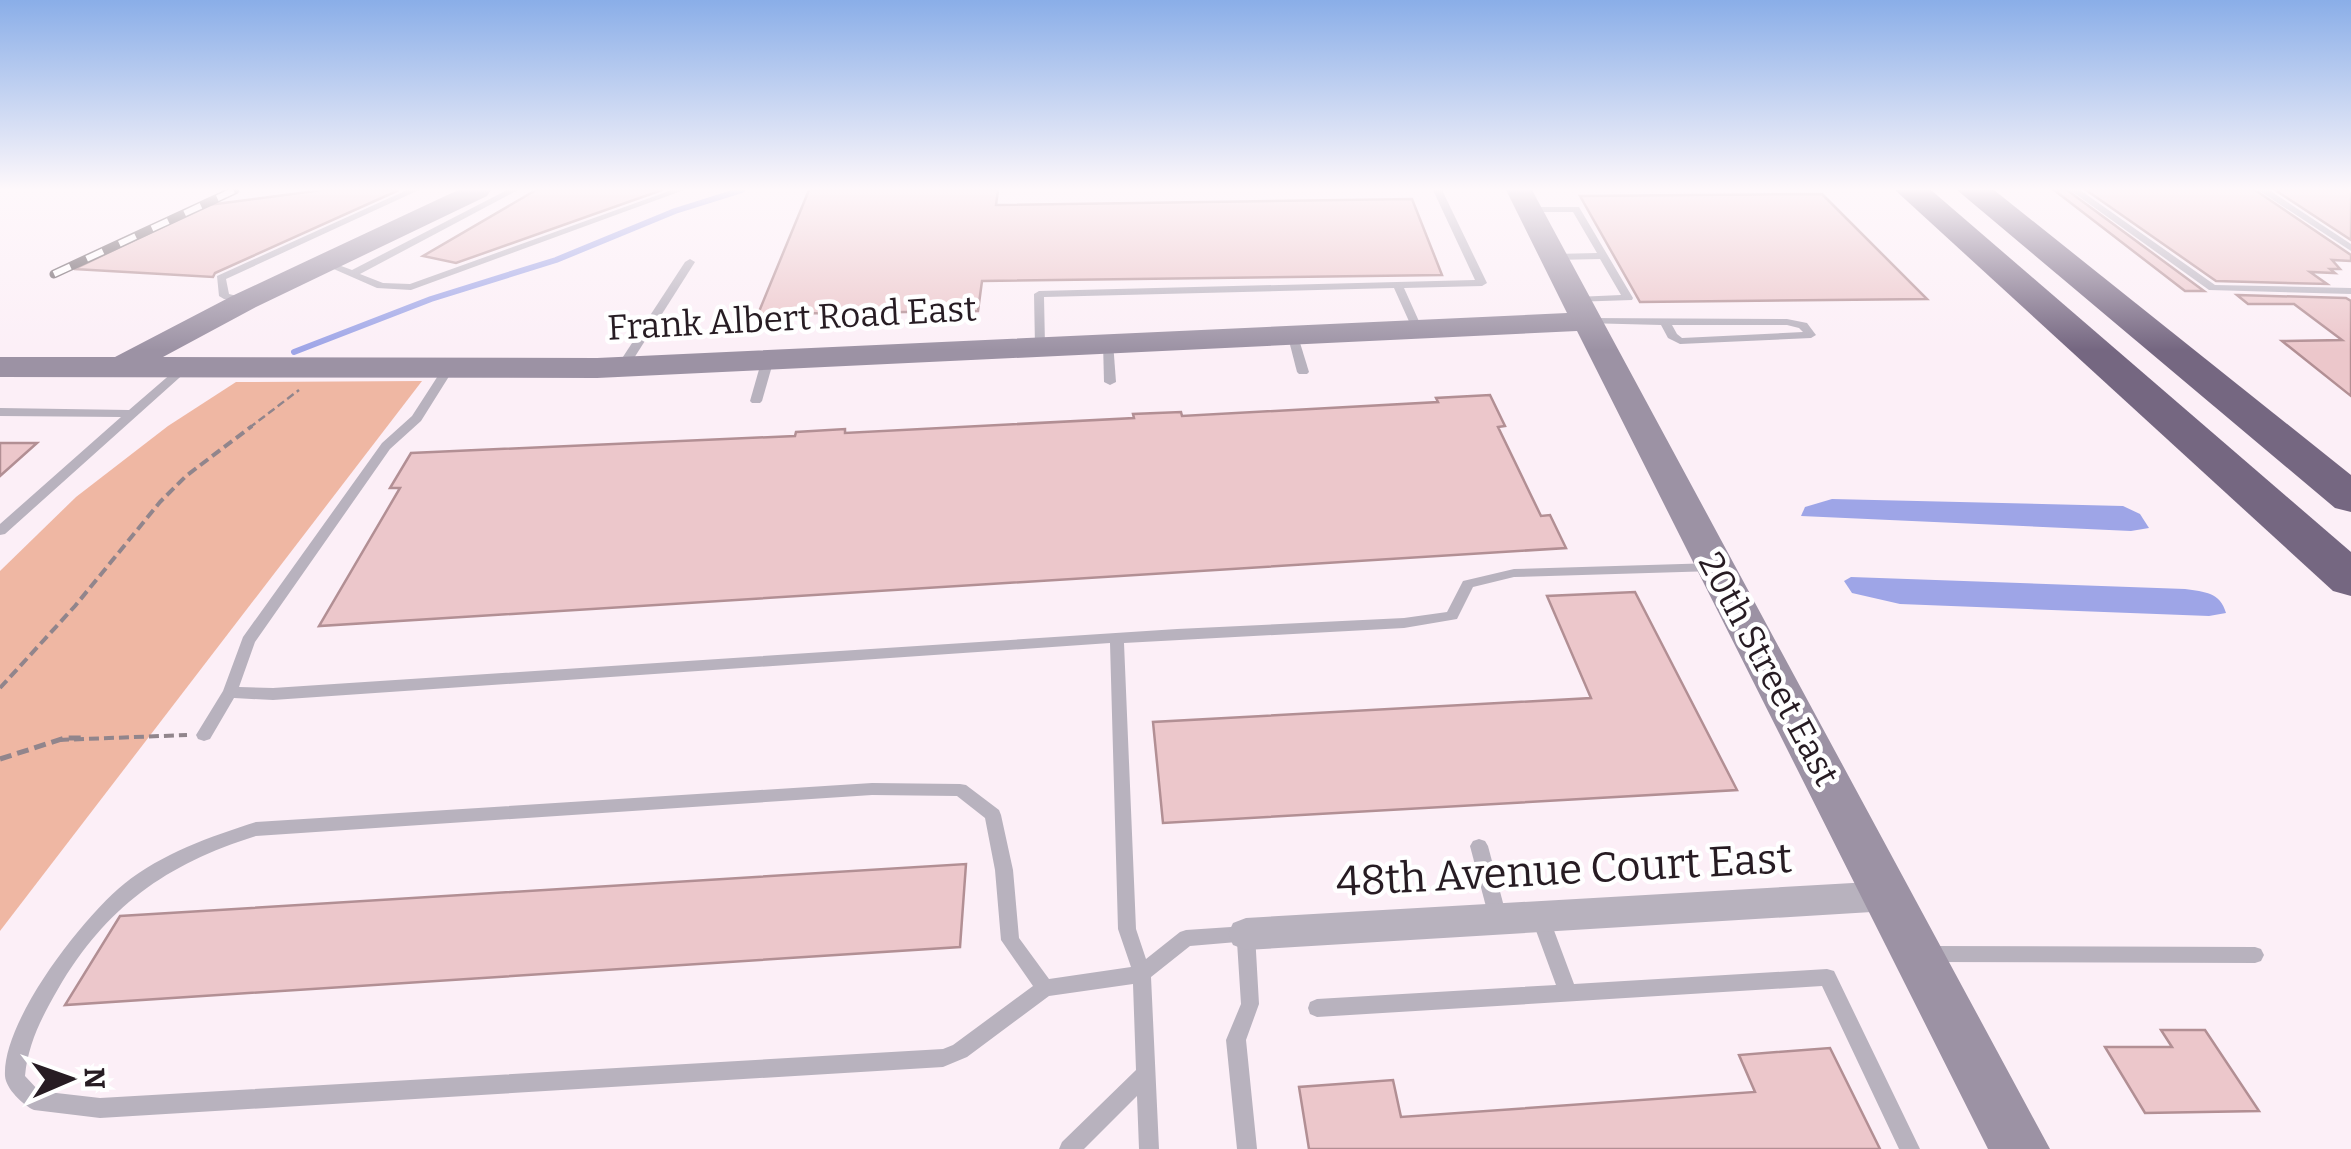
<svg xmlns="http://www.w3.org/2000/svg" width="2351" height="1149" viewBox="0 0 2351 1149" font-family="Bitter,serif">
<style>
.green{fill:#efb7a3}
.water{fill:#9ea5e7}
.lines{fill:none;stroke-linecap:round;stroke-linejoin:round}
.stream{stroke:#9ea5e7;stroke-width:6}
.building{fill:#ecc7cb;stroke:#b28f94;stroke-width:2.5}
.path-far2{stroke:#91858c;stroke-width:2.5;stroke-dasharray:8 4;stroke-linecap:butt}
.path-far1{stroke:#91858c;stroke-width:4;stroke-dasharray:10 5;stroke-linecap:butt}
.path{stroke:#91858c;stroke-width:5;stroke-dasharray:12 6;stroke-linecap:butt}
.lane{fill:#b8b2be;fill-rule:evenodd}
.street{fill:#b8b2be;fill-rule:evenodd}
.secondary{fill:#9c92a4;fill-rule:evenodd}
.highway{fill:#756781;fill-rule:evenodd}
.rail-casing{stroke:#60555c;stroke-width:9}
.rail{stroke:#fff;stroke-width:6;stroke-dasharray:18;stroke-linecap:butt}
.labels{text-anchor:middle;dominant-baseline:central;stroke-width:9;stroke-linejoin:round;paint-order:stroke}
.street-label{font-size:35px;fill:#271c23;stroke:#fff}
.near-street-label{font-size:42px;fill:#271c23;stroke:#fff}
</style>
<rect width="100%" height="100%" fill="#fceff7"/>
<!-- green -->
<path class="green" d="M422,381L0,931V571L76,497L168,426L236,382Z"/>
<!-- water -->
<g class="water">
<path d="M1832,499L2123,506L2140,514L2149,528L2131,531L1801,516L1805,507Z"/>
<path d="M1851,577L2185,589C2205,592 2220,592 2226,613L2209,616L1900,604L1852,593L1844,581Z"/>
</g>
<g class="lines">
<!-- stream -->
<path class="stream" d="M294,352L431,299L556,260L675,211L742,190"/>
</g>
<!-- building -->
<g class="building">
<path d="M323,190H399L215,273L213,277L74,269L208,205Z"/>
<path d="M536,190H662L456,263L423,256Z"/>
<path d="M809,190H998L996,205L1412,199L1442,275L982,281L978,311L758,314Z"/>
<path d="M2054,190H2067L2204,291H2185Z"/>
<path d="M2086,190H2255L2351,255V261L2332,260L2340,269H2330L2335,273L2310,272L2327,284L2216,281Z"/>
<path d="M2275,190H2351V240Z"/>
<path d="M1822,194L1927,299L1640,302L1580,196Z"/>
<path d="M2237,295L2346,298L2351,301V396L2282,341L2342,340L2294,304H2248Z"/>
<path d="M1490,395L1505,426L1498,427L1541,516L1550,515L1566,548L319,626L400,488H390L411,453L795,436L796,432L845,429V433L1134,418L1133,414L1181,412L1182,416L1438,402L1436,398Z"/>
<path d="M0,443H37L0,476Z"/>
<path d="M1635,592L1737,790L1163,823L1153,722L1591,698L1547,596Z"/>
<path d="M966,864L960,947L65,1005L120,916Z"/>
<path d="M2161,1030H2205L2259,1111L2145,1113L2105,1047H2172Z"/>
<path d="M1830,1048L1880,1149H1309L1299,1087L1393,1080L1401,1117L1755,1092L1739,1055Z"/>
</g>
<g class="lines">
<!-- path-far2 -->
<path class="path-far2" d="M249,428L299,390"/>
<!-- path-far1 -->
<g class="path-far1">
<path d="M0,688L75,606L160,502L186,476L252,426"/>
<path d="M59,740L187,735"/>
</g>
<!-- path -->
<path class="path" d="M0,759L65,738H82"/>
<!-- lane -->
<g class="lane">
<path d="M407,190H419L226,279L229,294L249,299V303L224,299L219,296L217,276Z"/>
<path d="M507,190H518L360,274L383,283L410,284L672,190H684L411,290L377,288L320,263L325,260L352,270Z"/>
<path d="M1433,190H1442L1487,283L1482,286L1404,288L1422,328L1421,330H1413L1412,328L1394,288L1044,297L1045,346L1040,349L1035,346L1034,294L1039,291L1475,280Z"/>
<path d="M2070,190H2080L2215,285L2351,288V294L2209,290Z"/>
<path d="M2258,190H2269L2351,244V251Z"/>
<path d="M1530,207H1579L1633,298L1632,300L1572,302V298L1576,297L1621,295L1600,259L1554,260L1549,257L1554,254L1597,253L1573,212H1527V208Z"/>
<path d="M690,259L695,262L629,366L623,369L619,368L617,366L685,262Z"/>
<path d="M1588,318L1787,319L1807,323L1816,335L1811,338L1680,344L1668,338L1661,325L1584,323V319ZM1672,325H1787L1799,328L1803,332L1682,338L1677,334Z"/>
<path d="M1292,330L1297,333L1309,372L1307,374H1299L1297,372L1287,333Z"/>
<path d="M1108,339L1113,342L1116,382L1110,385L1104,382L1103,342Z"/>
<path d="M768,356L774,359L762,401L760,403H752L750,401L762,359Z"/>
<path d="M184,365L188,366V370L5,534L0,535V524L121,417L0,416V408L129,410L180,366Z"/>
<path d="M447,367L453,370L421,421L390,449L255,642L239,687L273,688L1177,629L1404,618L1447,612L1463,581L1514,569L1715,563L1722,567L1715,571L1514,577L1473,587L1457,619L1404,628L1124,643L1136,929L1146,959L1180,932L1186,930L1246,926L1252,928L1255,934L1259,1004L1246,1040L1257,1149H1237L1226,1040L1241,1004L1237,942L1190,946L1151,977L1159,1149H1139L1137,1096L1084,1149H1059L1062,1142L1136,1070L1133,984L1049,996L967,1057L943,1067L100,1118L34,1110C23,1105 6,1089 5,1076C2,1021 83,917 124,884C163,853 209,837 256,822L872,783L960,784L966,785L999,810L1001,815L1013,870L1019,938L1049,979L1131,967L1118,929L1110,643L273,700L234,698L210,739L204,741L198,739L196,735L223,691L243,637L382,443L412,416L443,368ZM872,795L957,796L985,818L995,870L1001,940L1033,986L953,1045L943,1049L100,1098L39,1091L25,1076C28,1043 42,1017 58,989C106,907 166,864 256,836Z"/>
<path d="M1479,839L1485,841L1488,846L1507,918L1504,923L1498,926L1492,923L1489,918L1470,846L1473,841Z"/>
<path d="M1540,909L1546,912L1549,917L1574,984L1827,969L1834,971L1920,1149H1899L1822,986L1317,1017L1310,1014L1308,1008L1310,1002L1317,999L1556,985L1531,917L1534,912Z"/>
<path d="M1929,946L2255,947L2261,949L2264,955L2261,961L2255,963L1929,962L1923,960L1920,954L1923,948Z"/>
</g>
<!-- street -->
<path class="street" d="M1888,881L1900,886L1906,896L1900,906L1888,911L1246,950L1233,945L1228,934L1233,923L1246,918Z"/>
<!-- secondary -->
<path class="secondary" d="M458,190H491L487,196L256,307L163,357L597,358L1567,313L1506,190H1532L2050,1149H1988L1577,331L597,378L0,377V357H115L234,295Z"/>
<!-- highway -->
<g class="highway">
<path d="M1895,190H1931L2351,552V596L2333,591Z"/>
<path d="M1957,190H1994L2351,475V512L2335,508Z"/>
</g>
<!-- rail casing -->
<g class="rail-casing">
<path id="rail" d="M54,274L235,190"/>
</g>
<!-- rail -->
<use href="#rail" class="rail"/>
</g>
<!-- sky -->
<linearGradient id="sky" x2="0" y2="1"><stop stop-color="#8aaee8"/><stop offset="0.54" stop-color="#fef8fb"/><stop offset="1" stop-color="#fef8fb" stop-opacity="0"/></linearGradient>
<rect width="2351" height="350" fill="url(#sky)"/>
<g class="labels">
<!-- street labels -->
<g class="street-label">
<text transform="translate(792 318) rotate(-3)">Frank Albert Road East</text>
<text transform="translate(1769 669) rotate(62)">20th Street East</text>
</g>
<!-- near-street labels -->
<g class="near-street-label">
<text transform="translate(1564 870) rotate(-3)">48th Avenue Court East</text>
</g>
</g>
<!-- north arrow -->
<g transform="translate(70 1079) rotate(88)" stroke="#ffffff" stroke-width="8" paint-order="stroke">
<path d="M0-8L18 38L0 25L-18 38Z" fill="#271c23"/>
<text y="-15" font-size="28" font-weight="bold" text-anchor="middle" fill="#271c23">N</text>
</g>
</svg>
